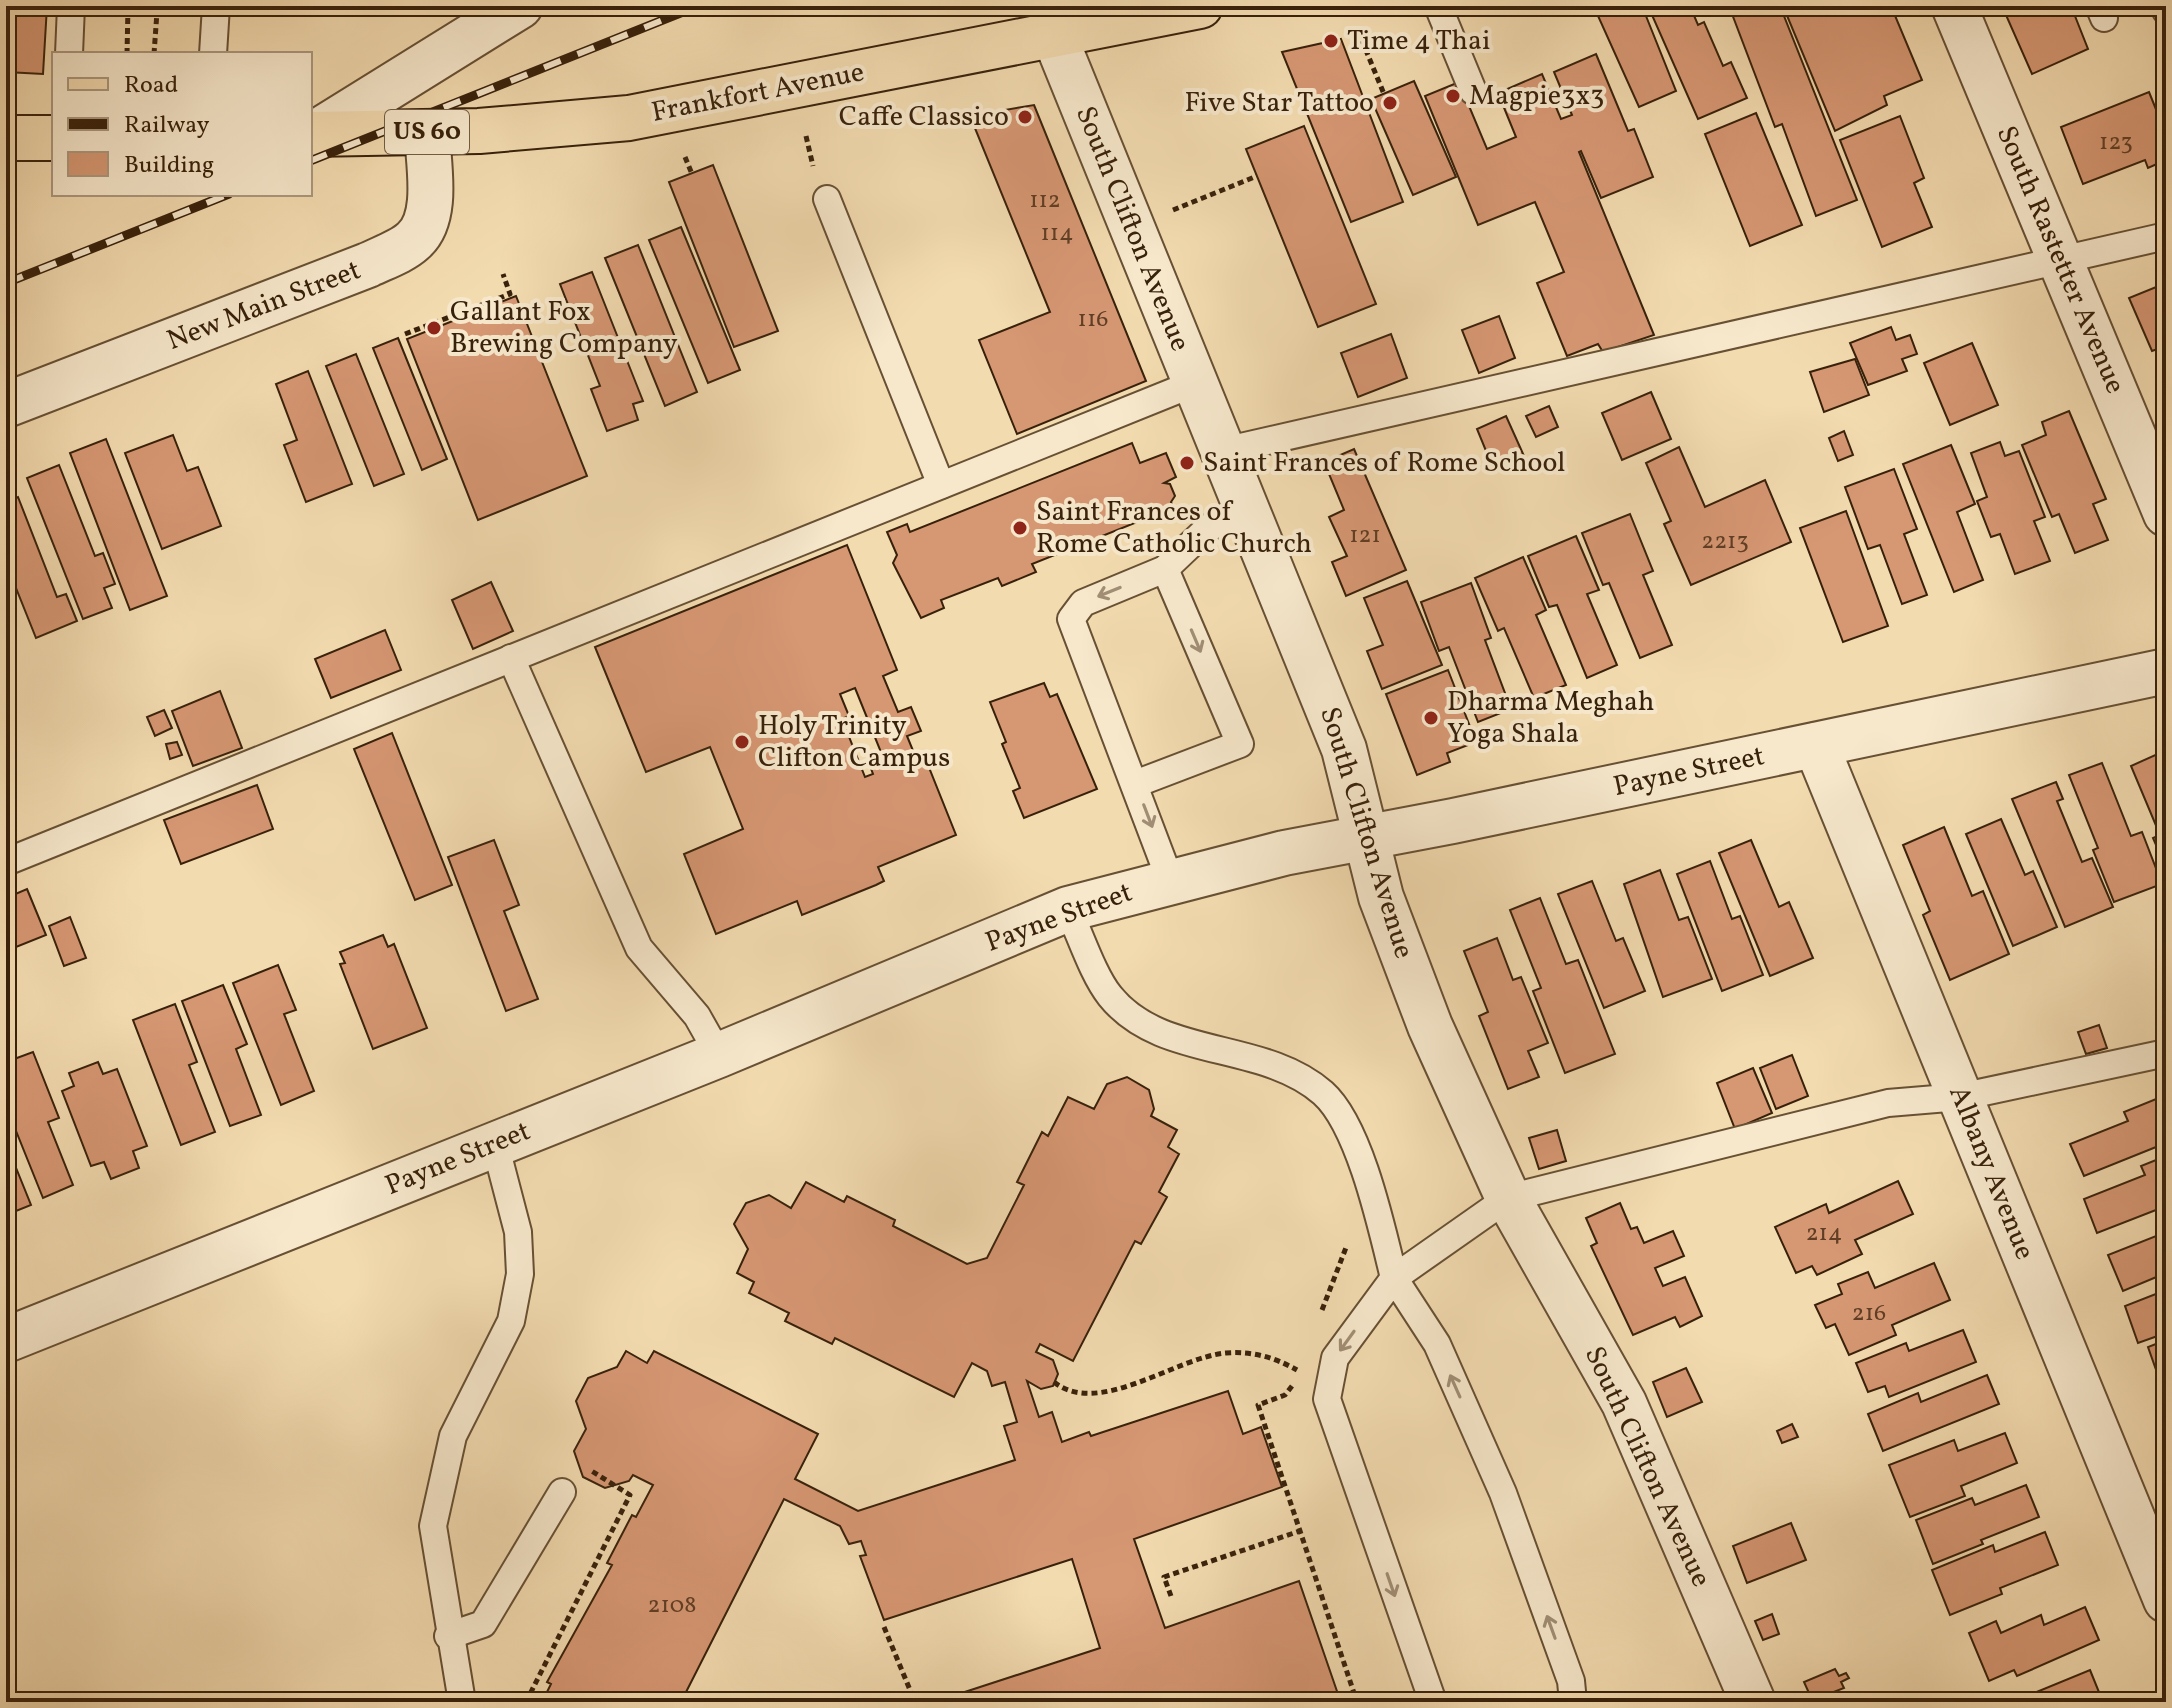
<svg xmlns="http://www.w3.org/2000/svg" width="2172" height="1708" viewBox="0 0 2172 1708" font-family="Vollkorn,serif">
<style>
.building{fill:#d69773;stroke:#38210b;stroke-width:2;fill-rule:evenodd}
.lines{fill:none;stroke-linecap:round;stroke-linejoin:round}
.lane-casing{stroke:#675034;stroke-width:30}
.street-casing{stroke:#675034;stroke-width:48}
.primary-casing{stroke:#38210b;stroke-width:48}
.path{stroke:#38210b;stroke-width:5;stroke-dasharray:6 4;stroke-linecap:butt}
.lane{stroke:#f7e8cc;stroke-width:26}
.street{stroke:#f7e8cc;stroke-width:44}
.primary{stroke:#f3dbb0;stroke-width:44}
.rail-casing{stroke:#38210b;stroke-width:9}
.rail{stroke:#f7e8cc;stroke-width:6;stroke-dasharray:18;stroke-linecap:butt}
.oneway{stroke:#a18e75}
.poi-dot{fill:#8f2418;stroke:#f7e8cc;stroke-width:3}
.labels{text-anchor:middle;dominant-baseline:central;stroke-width:8;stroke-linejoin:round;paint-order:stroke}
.number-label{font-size:24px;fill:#603e25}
.shield{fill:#f7e8cc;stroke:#715d45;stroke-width:2}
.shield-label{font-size:26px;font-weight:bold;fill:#38210b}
.poi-label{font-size:28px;fill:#38210b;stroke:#f7e8cc;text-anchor:start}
.street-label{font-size:28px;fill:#38210b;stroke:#f7e8cc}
</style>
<rect width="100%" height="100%" fill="#f3dbb0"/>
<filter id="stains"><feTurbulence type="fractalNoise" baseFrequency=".0025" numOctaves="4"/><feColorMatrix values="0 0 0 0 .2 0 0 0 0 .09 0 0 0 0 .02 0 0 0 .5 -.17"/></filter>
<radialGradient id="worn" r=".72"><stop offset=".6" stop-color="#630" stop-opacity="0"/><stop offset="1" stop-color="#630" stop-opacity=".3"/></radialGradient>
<!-- building -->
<g class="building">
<path d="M6,6H47L43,74L6,72Z"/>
<path d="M155,6H207L206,15L157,12Z"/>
<path d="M1642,6L1676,91L1639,107L1594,7Z"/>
<path d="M1648,6H1690L1698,25L1704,22L1723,66L1731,62L1747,98L1698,119Z"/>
<path d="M1729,6H1780L1857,200L1816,216L1782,124L1775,127Z"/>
<path d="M1783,6H1891L1922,80L1884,96L1887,105L1835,131Z"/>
<path d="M2002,6H2071L2088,49L2032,74Z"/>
<path d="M1341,39L1403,202L1351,222L1282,52Z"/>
<path d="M1596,54L1628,131L1634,129L1653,177L1601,198L1581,151L1579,152L1654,335L1603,352L1598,344L1567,356L1537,283L1564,272L1535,202L1478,225L1425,96L1459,82L1487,149L1516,137L1498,93L1542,74L1561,119L1572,115L1554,72Z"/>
<path d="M1414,81L1456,177L1413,195L1371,99Z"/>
<path d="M2149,92L2166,134V160L2148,168L2145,160L2083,184L2061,127Z"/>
<path d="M1034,105L1146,381L1017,434L979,340L1050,312L970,116Z"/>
<path d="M1756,113L1802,225L1750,246L1705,134Z"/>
<path d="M1900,116L1924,178L1914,183L1932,227L1882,247L1840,140Z"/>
<path d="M1304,126L1376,304L1318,327L1246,149Z"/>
<path d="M713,165L778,331L734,347L669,182Z"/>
<path d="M681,227L740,370L708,383L649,240Z"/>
<path d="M638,245L697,392L665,406L605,258Z"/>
<path d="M592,272L643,401L633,404L638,420L607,431L591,389L600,386L560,284Z"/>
<path d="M2166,283V346L2152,351L2129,298Z"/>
<path d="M516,296L587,476L478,520L407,339Z"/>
<path d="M1499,316L1515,358L1479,373L1462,330Z"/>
<path d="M1891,327L1896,340L1910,335L1917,354L1902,359L1907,371L1868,385L1850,343Z"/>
<path d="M1391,334L1407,378L1358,397L1341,353Z"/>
<path d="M398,338L447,459L422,470L373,348Z"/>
<path d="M1972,343L1998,405L1950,425L1924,363Z"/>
<path d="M356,354L404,474L374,486L326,366Z"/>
<path d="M1855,359L1869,395L1824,412L1810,372Z"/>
<path d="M308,371L352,484L306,502L284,445L297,440L276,384Z"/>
<path d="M1651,392L1671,439L1622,460L1602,413Z"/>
<path d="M1549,406L1558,427L1536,437L1526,416Z"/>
<path d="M2069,411L2106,499L2093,504L2108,540L2075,553L2059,514L2052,517L2022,445L2046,435L2042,422Z"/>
<path d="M1506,416L1524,456L1493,468L1477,429Z"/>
<path d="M1844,431L1853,455L1838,461L1829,438Z"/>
<path d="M173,435L187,471L198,467L221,526L162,549L125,453Z"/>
<path d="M106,439L167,596L130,610L70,453Z"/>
<path d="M2000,442L2005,456L2019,451L2045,517L2034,521L2050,561L2015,574L2000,534L1991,537L1977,501L1987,497L1971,453Z"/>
<path d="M1132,443L1140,463L1166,453L1176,477L1164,483L1170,484L1175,496L1171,502L1177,516L1160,522L1157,514L1032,564L1036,572L1002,586L998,578L941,600L944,608L921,618L893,563L897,555L887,532L907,524L910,532Z"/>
<path d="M1951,445L1975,504L1957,512L1983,580L1954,592L1903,464Z"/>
<path d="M1679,447L1705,507L1765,480L1791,542L1691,585L1664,524L1671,521L1646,463Z"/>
<path d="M1354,449L1406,570L1346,596L1332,562L1347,556L1329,517L1344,510L1324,462Z"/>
<path d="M59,465L95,556L103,553L115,584L104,588L112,608L83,619L27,478Z"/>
<path d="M1894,469L1917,529L1904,534L1927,595L1902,604L1880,545L1868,549L1845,487Z"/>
<path d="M18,497L57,597L66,594L77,621L36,638L6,563V502Z"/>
<path d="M1846,511L1888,626L1843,642L1800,528Z"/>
<path d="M1630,514L1653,571L1643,575L1672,645L1640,658L1609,583L1603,585L1582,533Z"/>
<path d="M1576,536L1599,590L1587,594L1617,665L1587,678L1557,605L1549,607L1528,556Z"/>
<path d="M847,545L897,670L883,676L898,712L911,707L921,731L907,736L918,763L926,760L956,835L878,867L884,881L876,885L802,915L797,901L716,934L684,854L743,829L710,747L646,772L595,647ZM855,688L885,762L870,766L873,774L865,777L842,719L849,716L840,694Z"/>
<path d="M1523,557L1546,610L1536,615L1566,685L1534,698L1504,628L1498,631L1475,578Z"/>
<path d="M1407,581L1442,665L1382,689L1367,651L1383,645L1364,598Z"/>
<path d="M491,582L513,631L473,649L452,600Z"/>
<path d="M1471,583L1491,638L1485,640L1511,709L1478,722L1449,647L1439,651L1421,602Z"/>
<path d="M6,609L14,630L6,633Z"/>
<path d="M385,630L401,670L331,698L315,659Z"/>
<path d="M1448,670L1476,742L1447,753L1450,762L1417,775L1386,694Z"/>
<path d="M1044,683L1050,697L1057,694L1097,789L1024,818L1013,791L1020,788L1002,744L1006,742L990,702Z"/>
<path d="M220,691L242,748L193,766L172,711Z"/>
<path d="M164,710L172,728L155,736L147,717Z"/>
<path d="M392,733L452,885L415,900L354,749Z"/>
<path d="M177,742L182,755L170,759L166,744Z"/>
<path d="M2162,752L2166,761V868L2153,838L2160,835L2131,766Z"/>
<path d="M2102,763L2131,836L2142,832L2162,884L2114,902L2093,850L2098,848L2069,775Z"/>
<path d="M2056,782L2063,799L2057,801L2082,862L2092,858L2113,907L2065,927L2012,799Z"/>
<path d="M257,785L273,829L181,864L164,820Z"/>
<path d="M2001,819L2025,875L2033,871L2057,927L2013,946L1966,834Z"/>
<path d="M1944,827L1972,896L1983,891L2009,954L1950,980L1923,915L1930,911L1903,845Z"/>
<path d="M494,840L519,905L504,911L538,999L506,1011L448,857Z"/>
<path d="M1751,840L1779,907L1789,902L1813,958L1770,976L1719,853Z"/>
<path d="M1710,861L1732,919L1740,916L1763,975L1722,991L1677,874Z"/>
<path d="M1660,870L1679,920L1688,917L1712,979L1663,997L1624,884Z"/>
<path d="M1592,881L1616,941L1623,938L1645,991L1604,1008L1558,894Z"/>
<path d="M27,889L46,935L6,951V898Z"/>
<path d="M1540,898L1566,964L1578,960L1615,1054L1565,1073L1533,991L1541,988L1510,910Z"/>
<path d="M70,917L86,958L64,966L49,926Z"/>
<path d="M383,935L388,947L394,944L427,1028L373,1049L340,964L345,963L340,952Z"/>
<path d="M1497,938L1513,980L1521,977L1548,1043L1528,1051L1539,1077L1508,1089L1479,1016L1488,1012L1464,951Z"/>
<path d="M278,965L296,1010L284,1014L314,1091L281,1105L233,983Z"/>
<path d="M223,985L247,1044L236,1049L261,1115L230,1126L182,1001Z"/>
<path d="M175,1004L197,1062L189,1065L215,1132L181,1145L133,1020Z"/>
<path d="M2099,1025L2107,1048L2086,1054L2078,1032Z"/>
<path d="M33,1052L59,1118L48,1122L73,1185L43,1198L6,1106V1062Z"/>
<path d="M1792,1055L1808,1096L1776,1109L1760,1068Z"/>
<path d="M98,1062L103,1074L117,1069L147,1146L133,1151L139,1168L111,1179L104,1162L91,1166L62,1091L74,1086L69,1073Z"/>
<path d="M1753,1068L1772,1113L1735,1129L1717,1083Z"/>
<path d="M1127,1077L1149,1090L1154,1109L1151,1116L1177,1130L1168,1147L1179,1154L1159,1192L1167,1197L1141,1244L1135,1241L1073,1361L1040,1344L1036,1352L1053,1360L1058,1374L1053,1386L1041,1389L1027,1381L1039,1417L1052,1412L1062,1442L1089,1432L1091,1436L1228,1391L1243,1434L1261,1427L1282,1487L1134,1539L1165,1628L1299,1581L1340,1700L934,1702L1100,1648L1072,1559L884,1620L860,1556L866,1555L861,1541L849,1544L840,1526L784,1499L681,1702H542L551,1684L547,1682L612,1565L607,1563L632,1515L636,1517L653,1485L633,1475L629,1481L605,1488L583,1477L574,1451L586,1429L576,1401L588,1378L617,1367L626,1351L647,1363L654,1351L818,1434L795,1479L858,1511L1015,1460L1004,1426L1017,1422L1005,1382L992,1386L987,1371L972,1363L954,1397L835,1338L832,1344L785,1321L789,1313L749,1293L754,1282L737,1273L748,1249L734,1224L746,1203L769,1195L791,1208L806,1182L844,1202L847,1196L895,1220L893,1226L967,1264L987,1258L1024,1185L1017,1182L1042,1132L1048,1136L1068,1097L1094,1109L1107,1084Z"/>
<path d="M2166,1095V1143L2084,1176L2070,1144L2128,1121L2124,1112Z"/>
<path d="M1557,1130L1566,1161L1539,1169L1529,1138Z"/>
<path d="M6,1143L31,1205L6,1215Z"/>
<path d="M2166,1156V1216L2161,1208L2097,1233L2084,1199L2145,1175L2141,1166Z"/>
<path d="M1898,1181L1913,1214L1855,1240L1862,1254L1817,1275L1812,1266L1796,1273L1775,1227L1826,1204L1829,1213Z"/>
<path d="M1620,1203L1631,1229L1637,1227L1644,1243L1673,1231L1684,1256L1655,1268L1663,1286L1685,1277L1702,1316L1680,1327L1675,1317L1633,1335L1591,1246L1597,1243L1586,1218Z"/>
<path d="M2166,1225V1273L2123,1291L2108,1255L2164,1233L2162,1227Z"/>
<path d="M1934,1263L1950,1300L1892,1325L1896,1335L1849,1355L1835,1324L1826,1328L1815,1305L1842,1294L1838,1284L1868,1272L1875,1288Z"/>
<path d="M2166,1290V1333L2138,1343L2125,1306Z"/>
<path d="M1963,1330L1976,1362L1889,1397L1885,1386L1868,1392L1856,1363L1906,1343L1909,1351Z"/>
<path d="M2166,1340V1398L2148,1347Z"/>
<path d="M1686,1368L1702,1402L1667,1417L1653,1382Z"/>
<path d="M1987,1375L1999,1404L1883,1451L1868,1414L1918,1393L1921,1402Z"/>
<path d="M1792,1424L1798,1437L1782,1443L1777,1431Z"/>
<path d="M2005,1433L2017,1463L1961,1486L1965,1496L1910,1517L1889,1465L1954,1440L1958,1451Z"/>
<path d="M2026,1485L2039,1517L1981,1540L1983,1544L1933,1564L1916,1520L1972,1498L1975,1505Z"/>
<path d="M1791,1523L1806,1560L1747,1583L1733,1546Z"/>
<path d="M2045,1532L2058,1565L2000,1588L2002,1594L1950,1615L1932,1570L1993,1545L1995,1552Z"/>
<path d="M2085,1607L2099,1640L2017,1676L2014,1670L1989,1681L1969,1633L1996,1621L2001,1633L2041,1615L2044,1625Z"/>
<path d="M1772,1614L1779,1634L1763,1640L1755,1621Z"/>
<path d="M1835,1669L1839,1676L1846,1673L1849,1678L1841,1682L1844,1688L1831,1693L1835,1700L1813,1702L1804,1682Z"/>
<path d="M2090,1670L2103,1702H2012Z"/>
</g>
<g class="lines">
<!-- lane casing -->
<g class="lane-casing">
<g id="lane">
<path d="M1438,6L1473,91"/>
<path d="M2099,6L2104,18"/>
<path d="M2164,6L2166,11"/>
<path d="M69,54L71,6"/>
<path d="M213,54L216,6"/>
<path d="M827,199L941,485"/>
<path d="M1223,451L2166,236"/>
<path d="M511,658L639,948L697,1016L719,1055"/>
<path d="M1135,784L1240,744L1165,569"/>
<path d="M6,862L1195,383"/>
<path d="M1170,880L1071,619L1083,603L1165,569L1208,528L1247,511"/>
<path d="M1068,909C1080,934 1093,975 1110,996C1161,1060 1263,1040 1323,1093C1360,1126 1382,1229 1394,1278L1508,1198L1888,1103L1960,1097L2166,1053"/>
<path d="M448,1636L483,1624L562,1492"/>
<path d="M462,1702L433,1526L453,1436L511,1321L520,1274L518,1232L495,1144"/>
<path d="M1433,1702L1327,1399L1335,1358L1394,1278L1437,1344L1503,1493L1571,1681L1573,1702"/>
</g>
</g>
<!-- street casing -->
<g class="street-casing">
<g id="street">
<path d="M1954,6L2166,514"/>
<path d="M1054,35L1344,749L1381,897L1430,1026L1508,1198L1624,1403L1753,1702"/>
<path d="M314,134L520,6"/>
<path d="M6,405L368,265C382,258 401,252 413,241C440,218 428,163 427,132"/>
<path d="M1816,745L2166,1600"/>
<path d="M6,1340L719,1055L1068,909L1284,853L1453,821L2166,671"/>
</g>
</g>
<!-- primary casing -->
<g class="primary-casing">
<g id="primary">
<path d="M310,134L479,131L629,118L1200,6"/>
<path d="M6,138H54"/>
</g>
</g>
<!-- path -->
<g class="path">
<path d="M409,6L423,14"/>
<path d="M1358,31L1384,94"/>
<path d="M1330,37L1331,41"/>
<path d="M127,54L128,6"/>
<path d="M154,54L157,12"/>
<path d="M806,136L813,166"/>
<path d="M685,157L692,174"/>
<path d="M1173,210L1257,176"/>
<path d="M405,334L510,294L503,274"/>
<path d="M1322,1310L1347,1245"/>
<path d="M1054,1382C1099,1418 1176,1357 1226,1353C1252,1351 1274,1357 1297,1370"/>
<path d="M1292,1386L1285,1395L1258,1405L1357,1702"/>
<path d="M1171,1596L1164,1577L1300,1531"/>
<path d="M884,1627L915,1702"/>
<path d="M526,1702L630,1495L590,1470"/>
</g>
<!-- lane -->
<use href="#lane" class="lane"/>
<!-- street -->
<use href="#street" class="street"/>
<!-- primary -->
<use href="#primary" class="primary"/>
<!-- rail casing -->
<g class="rail-casing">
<g id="rail">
<path d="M310,161L698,6"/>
<path d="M6,283L229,194"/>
</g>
</g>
<!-- rail -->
<use href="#rail" class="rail"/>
</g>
<!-- one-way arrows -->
<defs><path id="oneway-shaft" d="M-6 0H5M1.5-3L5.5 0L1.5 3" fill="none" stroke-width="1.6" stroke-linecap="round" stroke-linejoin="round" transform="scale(2)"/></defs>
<g class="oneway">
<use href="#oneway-shaft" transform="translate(1109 592) rotate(158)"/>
<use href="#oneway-shaft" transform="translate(1196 641) rotate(67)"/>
<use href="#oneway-shaft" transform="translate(1148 816) rotate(69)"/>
<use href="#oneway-shaft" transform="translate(1347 1341) rotate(126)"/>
<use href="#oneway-shaft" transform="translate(1455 1386) rotate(-114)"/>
<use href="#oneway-shaft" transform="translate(1391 1585) rotate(71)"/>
<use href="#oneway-shaft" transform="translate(1551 1627) rotate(-110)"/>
</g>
<!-- markers -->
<g class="poi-dot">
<circle cx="1331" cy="41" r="8"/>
<circle cx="1453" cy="96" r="8"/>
<circle cx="1390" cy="103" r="8"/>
<circle cx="1025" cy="117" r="8"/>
<circle cx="434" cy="328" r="8"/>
<circle cx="1187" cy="463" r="8"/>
<circle cx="1020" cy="528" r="8"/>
<circle cx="1431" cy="718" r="8"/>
<circle cx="742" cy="742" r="8"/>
</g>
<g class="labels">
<!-- number labels -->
<g class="number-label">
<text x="2116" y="143">123</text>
<text x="1045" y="201">112</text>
<text x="1057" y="234">114</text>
<text x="1093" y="320">116</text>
<text x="1365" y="536">121</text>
<text x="1725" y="542">2213</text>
<text x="1824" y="1234">214</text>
<text x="1869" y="1314">216</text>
<text x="672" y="1606">2108</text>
</g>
<!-- shield labels -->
<rect class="shield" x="385" y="110" width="84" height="44" rx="6"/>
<g class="shield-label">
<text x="427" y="132">US 60</text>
</g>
<!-- poi labels -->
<g class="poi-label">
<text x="1347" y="41">Time 4 Thai</text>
<text x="1469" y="96">Magpie3x3</text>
<text x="1374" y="103" text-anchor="end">Five Star Tattoo</text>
<text x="1009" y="117" text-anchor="end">Caffe Classico</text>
<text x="450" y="312">Gallant Fox<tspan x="450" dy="32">Brewing Company</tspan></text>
<text x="1203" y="463">Saint Frances of Rome School</text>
<text x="1036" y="512">Saint Frances of<tspan x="1036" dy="32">Rome Catholic Church</tspan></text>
<text x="1447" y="702">Dharma Meghah<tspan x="1447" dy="32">Yoga Shala</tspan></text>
<text x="758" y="726">Holy Trinity<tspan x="758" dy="32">Clifton Campus</tspan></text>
</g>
<!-- street labels -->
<g class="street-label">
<text transform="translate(758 93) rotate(-11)">Frankfort Avenue</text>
<text transform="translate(1132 229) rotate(68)">South Clifton Avenue</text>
<text transform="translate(2060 260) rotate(67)">South Rastetter Avenue</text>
<text transform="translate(264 306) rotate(-21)">New Main Street</text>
<text transform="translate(1689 772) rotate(-12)">Payne Street</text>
<text transform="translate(1366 833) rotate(73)">South Clifton Avenue</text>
<text transform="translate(1059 918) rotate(-20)">Payne Street</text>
<text transform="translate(458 1159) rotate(-22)">Payne Street</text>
<text transform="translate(1991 1173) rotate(68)">Albany Avenue</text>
<text transform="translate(1647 1467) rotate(65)">South Clifton Avenue</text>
</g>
</g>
<!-- margin -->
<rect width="2172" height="1708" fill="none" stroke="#f3dbb0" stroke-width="32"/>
<rect x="8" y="8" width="2156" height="1692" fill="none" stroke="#38210b" stroke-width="4"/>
<rect x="16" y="16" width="2140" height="1676" fill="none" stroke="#38210b" stroke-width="2"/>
<!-- legend -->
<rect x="52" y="52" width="260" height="144" fill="#f7e8cc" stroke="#ab987f" stroke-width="2"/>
<rect x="68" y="78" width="40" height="12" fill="#f3dbb0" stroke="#ab987f" stroke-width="2"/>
<text x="124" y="92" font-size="24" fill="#38210b">Road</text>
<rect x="68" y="118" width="40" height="12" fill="#38210b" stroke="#ab987f" stroke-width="2"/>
<text x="124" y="132" font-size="24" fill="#38210b">Railway</text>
<rect x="68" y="152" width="40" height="24" fill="#d69773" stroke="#ab987f" stroke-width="2"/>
<text x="124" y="172" font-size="24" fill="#38210b">Building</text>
<rect width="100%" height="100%" filter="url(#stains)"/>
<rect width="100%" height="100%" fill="url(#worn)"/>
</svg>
